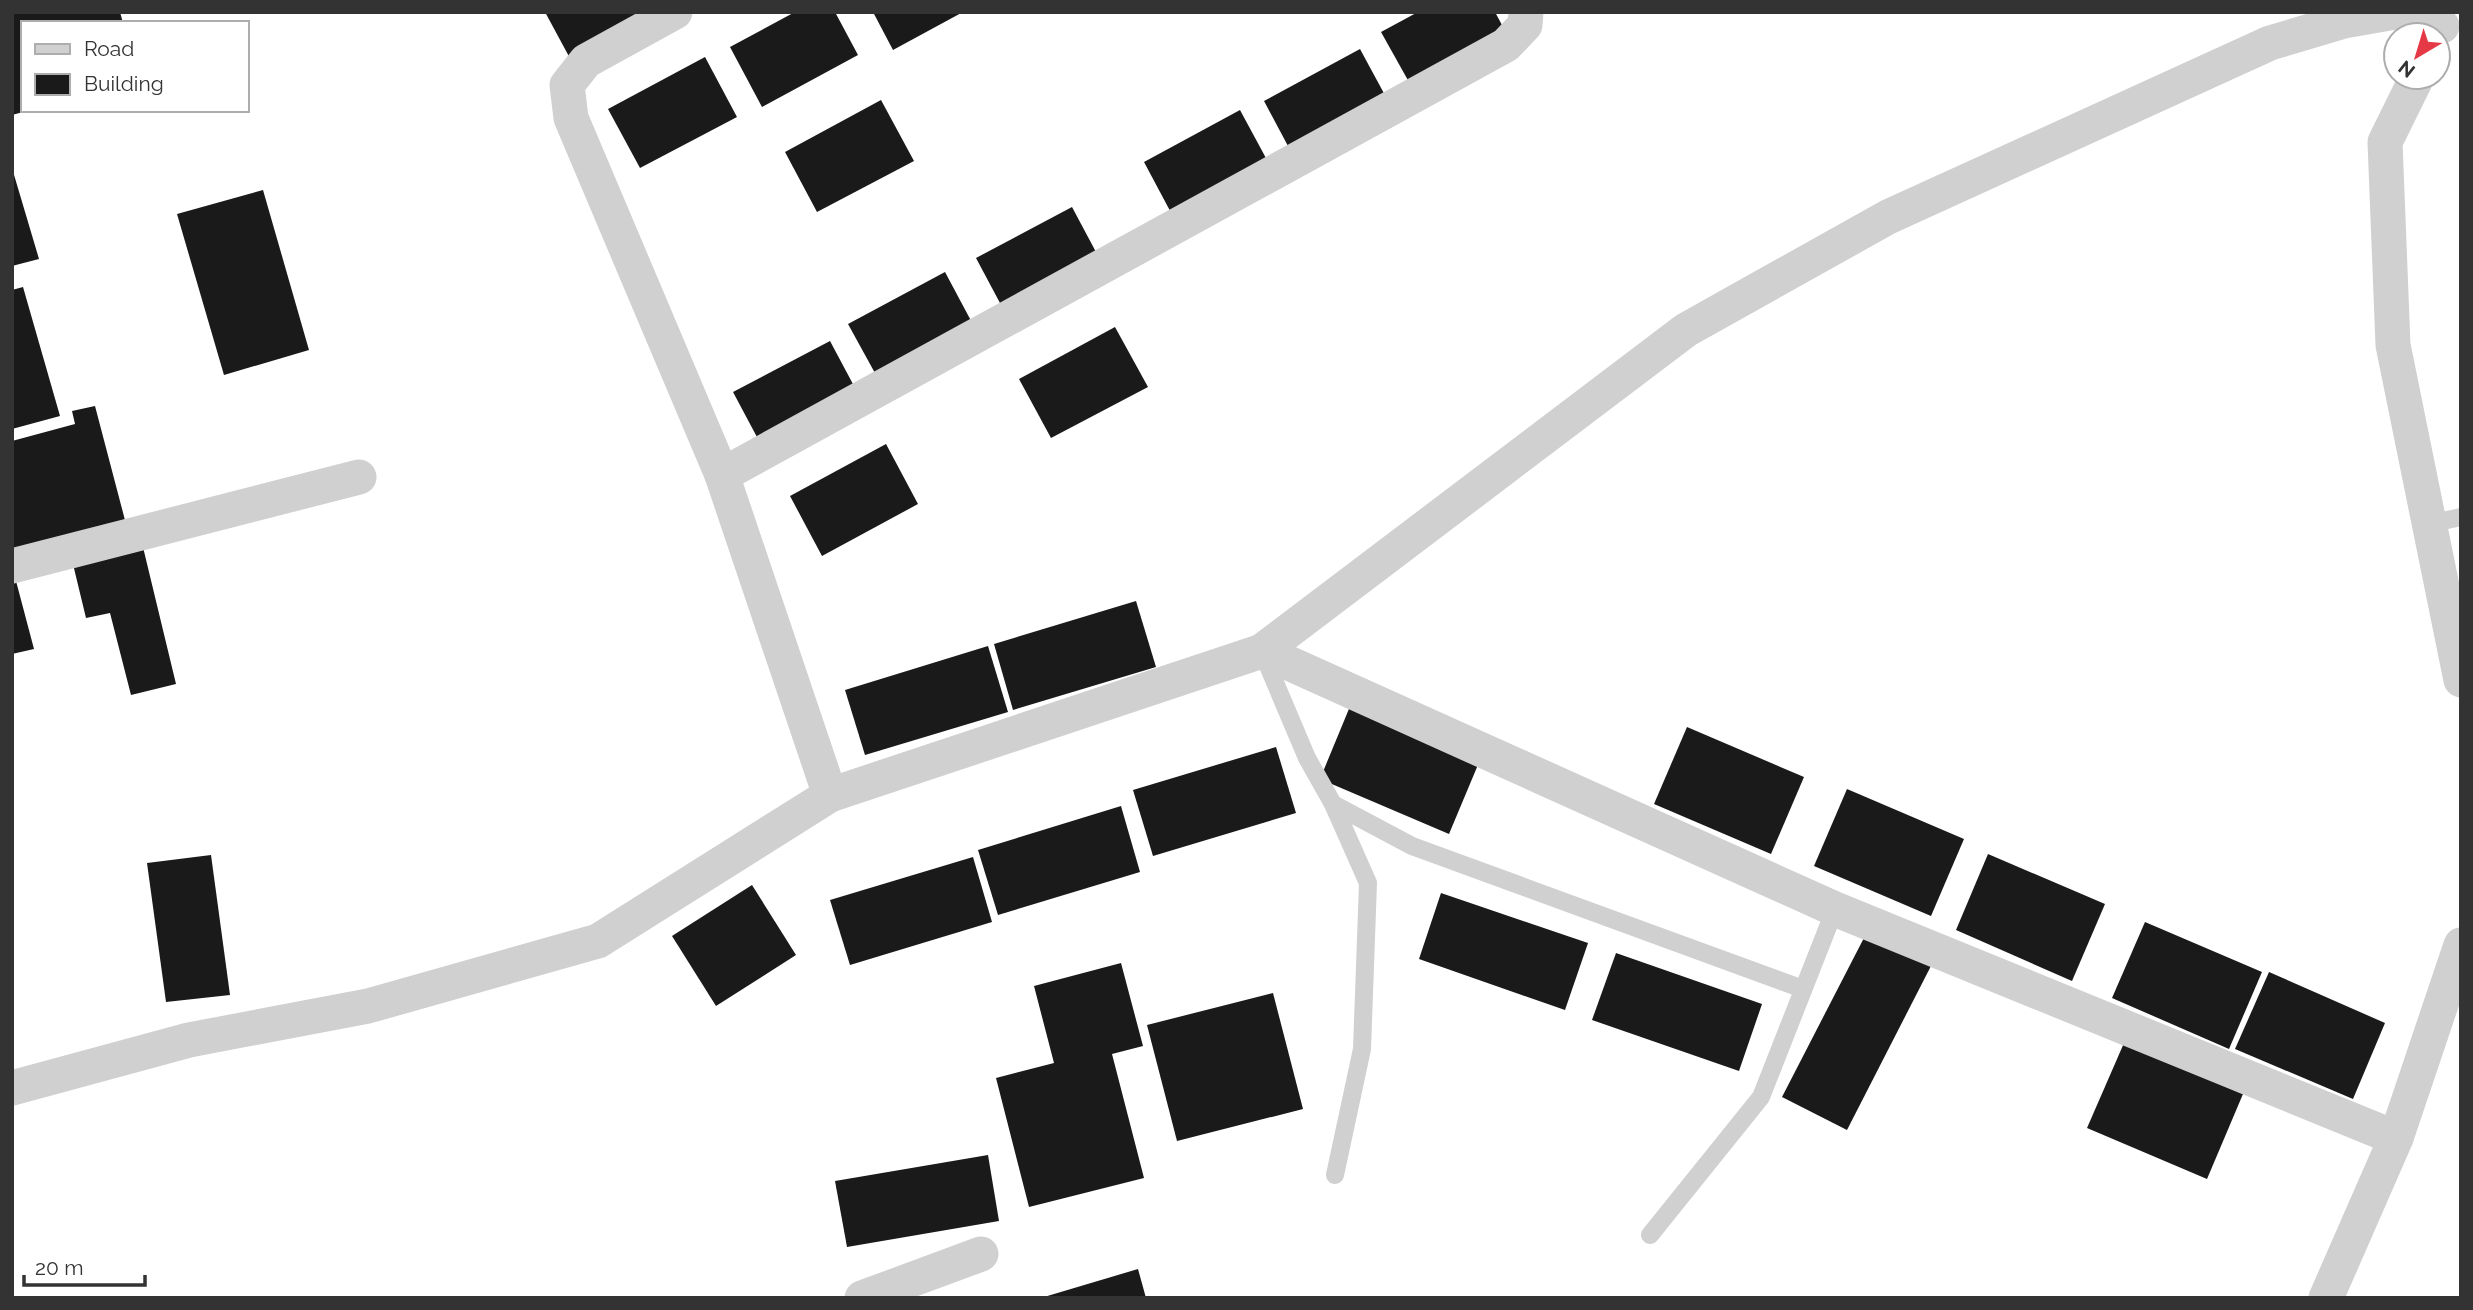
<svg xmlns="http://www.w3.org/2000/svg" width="2473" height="1310" viewBox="0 0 2473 1310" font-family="Raleway,sans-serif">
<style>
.building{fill:#1a1a1a}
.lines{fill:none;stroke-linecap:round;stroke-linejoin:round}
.service{stroke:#d0d0d0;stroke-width:18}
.minor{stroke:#d0d0d0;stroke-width:35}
</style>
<rect width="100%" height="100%" fill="#fff"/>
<!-- building -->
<g class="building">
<path d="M12,12H120L123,23H23V112L12,115Z"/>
<path d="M545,12H664L572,62Z"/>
<path d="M795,12H835L858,55L762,107L730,47Z"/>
<path d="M873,12H963L893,50Z"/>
<path d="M1418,12H1495L1510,40L1414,91L1381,32Z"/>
<path d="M1360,49L1393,110L1296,161L1264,101Z"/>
<path d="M705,57L737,117L640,168L608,109Z"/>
<path d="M881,100L914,161L817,212L785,152Z"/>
<path d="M1240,110L1273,171L1176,222L1144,162Z"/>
<path d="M12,168L39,259L12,266Z"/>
<path d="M263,190L309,350L224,375L177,214Z"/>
<path d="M1072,207L1104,267L1008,318L976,258Z"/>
<path d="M945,272L977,332L881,384L848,324Z"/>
<path d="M23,287L60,416L12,429V290Z"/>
<path d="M1115,327L1148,387L1051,438L1019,379Z"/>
<path d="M830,341L862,401L765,452L733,392Z"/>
<path d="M95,406L126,524L12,553V441L75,424L72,411Z"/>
<path d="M886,444L918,504L822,556L790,496Z"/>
<path d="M142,543L176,684L131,695L110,613L86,618L72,560Z"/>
<path d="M16,581L34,649L12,654V582Z"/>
<path d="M1136,601L1156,667L1013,710L994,644Z"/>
<path d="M988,646L1008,712L865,755L845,690Z"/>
<path d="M1351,704L1480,760L1449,834L1320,779Z"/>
<path d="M1687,727L1804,777L1771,854L1654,804Z"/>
<path d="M1276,747L1296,813L1153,856L1133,790Z"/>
<path d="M1847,789L1964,839L1931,916L1814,866Z"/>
<path d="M1121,806L1140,872L998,915L978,850Z"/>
<path d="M1988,854L2105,904L2072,981L1956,930Z"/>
<path d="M211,855L230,995L166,1002L147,863Z"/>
<path d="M973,857L992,922L850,965L830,900Z"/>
<path d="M752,885L796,955L716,1006L672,936Z"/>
<path d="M1441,893L1588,943L1565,1010L1419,959Z"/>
<path d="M2145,922L2262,972L2229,1049L2112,998Z"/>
<path d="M1867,932L1932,964L1847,1130L1782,1097Z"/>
<path d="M1616,953L1762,1004L1739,1071L1592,1020Z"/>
<path d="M1121,963L1143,1046L1112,1054L1144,1178L1029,1207L996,1078L1054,1063L1034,986Z"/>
<path d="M2269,972L2385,1023L2353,1099L2235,1049Z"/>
<path d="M1273,993L1303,1109L1177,1141L1147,1025Z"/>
<path d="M2124,1043L2243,1094L2207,1179L2087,1128Z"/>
<path d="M988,1155L999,1221L847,1247L835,1181Z"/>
<path d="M1138,1269L1146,1298H1044V1297Z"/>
</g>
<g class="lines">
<!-- service -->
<g class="service">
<path d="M2429,524L2461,517"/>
<path d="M1263,654L1307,758L1333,804L1412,846L1803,989"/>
<path d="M1333,804L1368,883L1362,1049L1335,1175"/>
<path d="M1650,1235L1761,1097L1835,909"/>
</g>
<!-- minor -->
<g class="minor">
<path d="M675,12L586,61L567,85L571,118L722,475L830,795"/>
<path d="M2405,12L2442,26"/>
<path d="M2417,77L2385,142L2393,345L2461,680"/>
<path d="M722,475L1506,45L1525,25L1526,12"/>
<path d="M12,566L359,477"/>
<path d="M1262,651L1686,330L1888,217L2270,43L2344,21L2395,12"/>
<path d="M12,1088L189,1040L368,1006L598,941L830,795L1262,651L1835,909L2396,1138"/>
<path d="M862,1298L981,1254"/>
<path d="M2326,1298L2396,1138L2461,945"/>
</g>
</g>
<!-- border -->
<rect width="2473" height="1310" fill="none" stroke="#333333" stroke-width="28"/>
<!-- legend -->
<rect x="21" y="21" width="228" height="91" fill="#ffffff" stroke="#adadad" stroke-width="2"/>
<rect x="35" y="44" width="35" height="10" fill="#d0d0d0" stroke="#adadad" stroke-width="2"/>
<text x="84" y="56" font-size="21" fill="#333333">Road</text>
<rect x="35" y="74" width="35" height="21" fill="#1a1a1a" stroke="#adadad" stroke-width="2"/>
<text x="84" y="91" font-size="21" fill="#333333">Building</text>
<!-- north arrow -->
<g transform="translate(2417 56) rotate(218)"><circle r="33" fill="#ffffff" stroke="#adadad" stroke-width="2"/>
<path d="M0-5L12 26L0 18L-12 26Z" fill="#e63946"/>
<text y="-10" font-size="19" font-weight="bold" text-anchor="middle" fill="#333333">N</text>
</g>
<!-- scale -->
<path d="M24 1275v10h121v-10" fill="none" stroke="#333333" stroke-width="3.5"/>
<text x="35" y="1275" font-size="21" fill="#333333" stroke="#ffffff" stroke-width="5" paint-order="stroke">20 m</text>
</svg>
